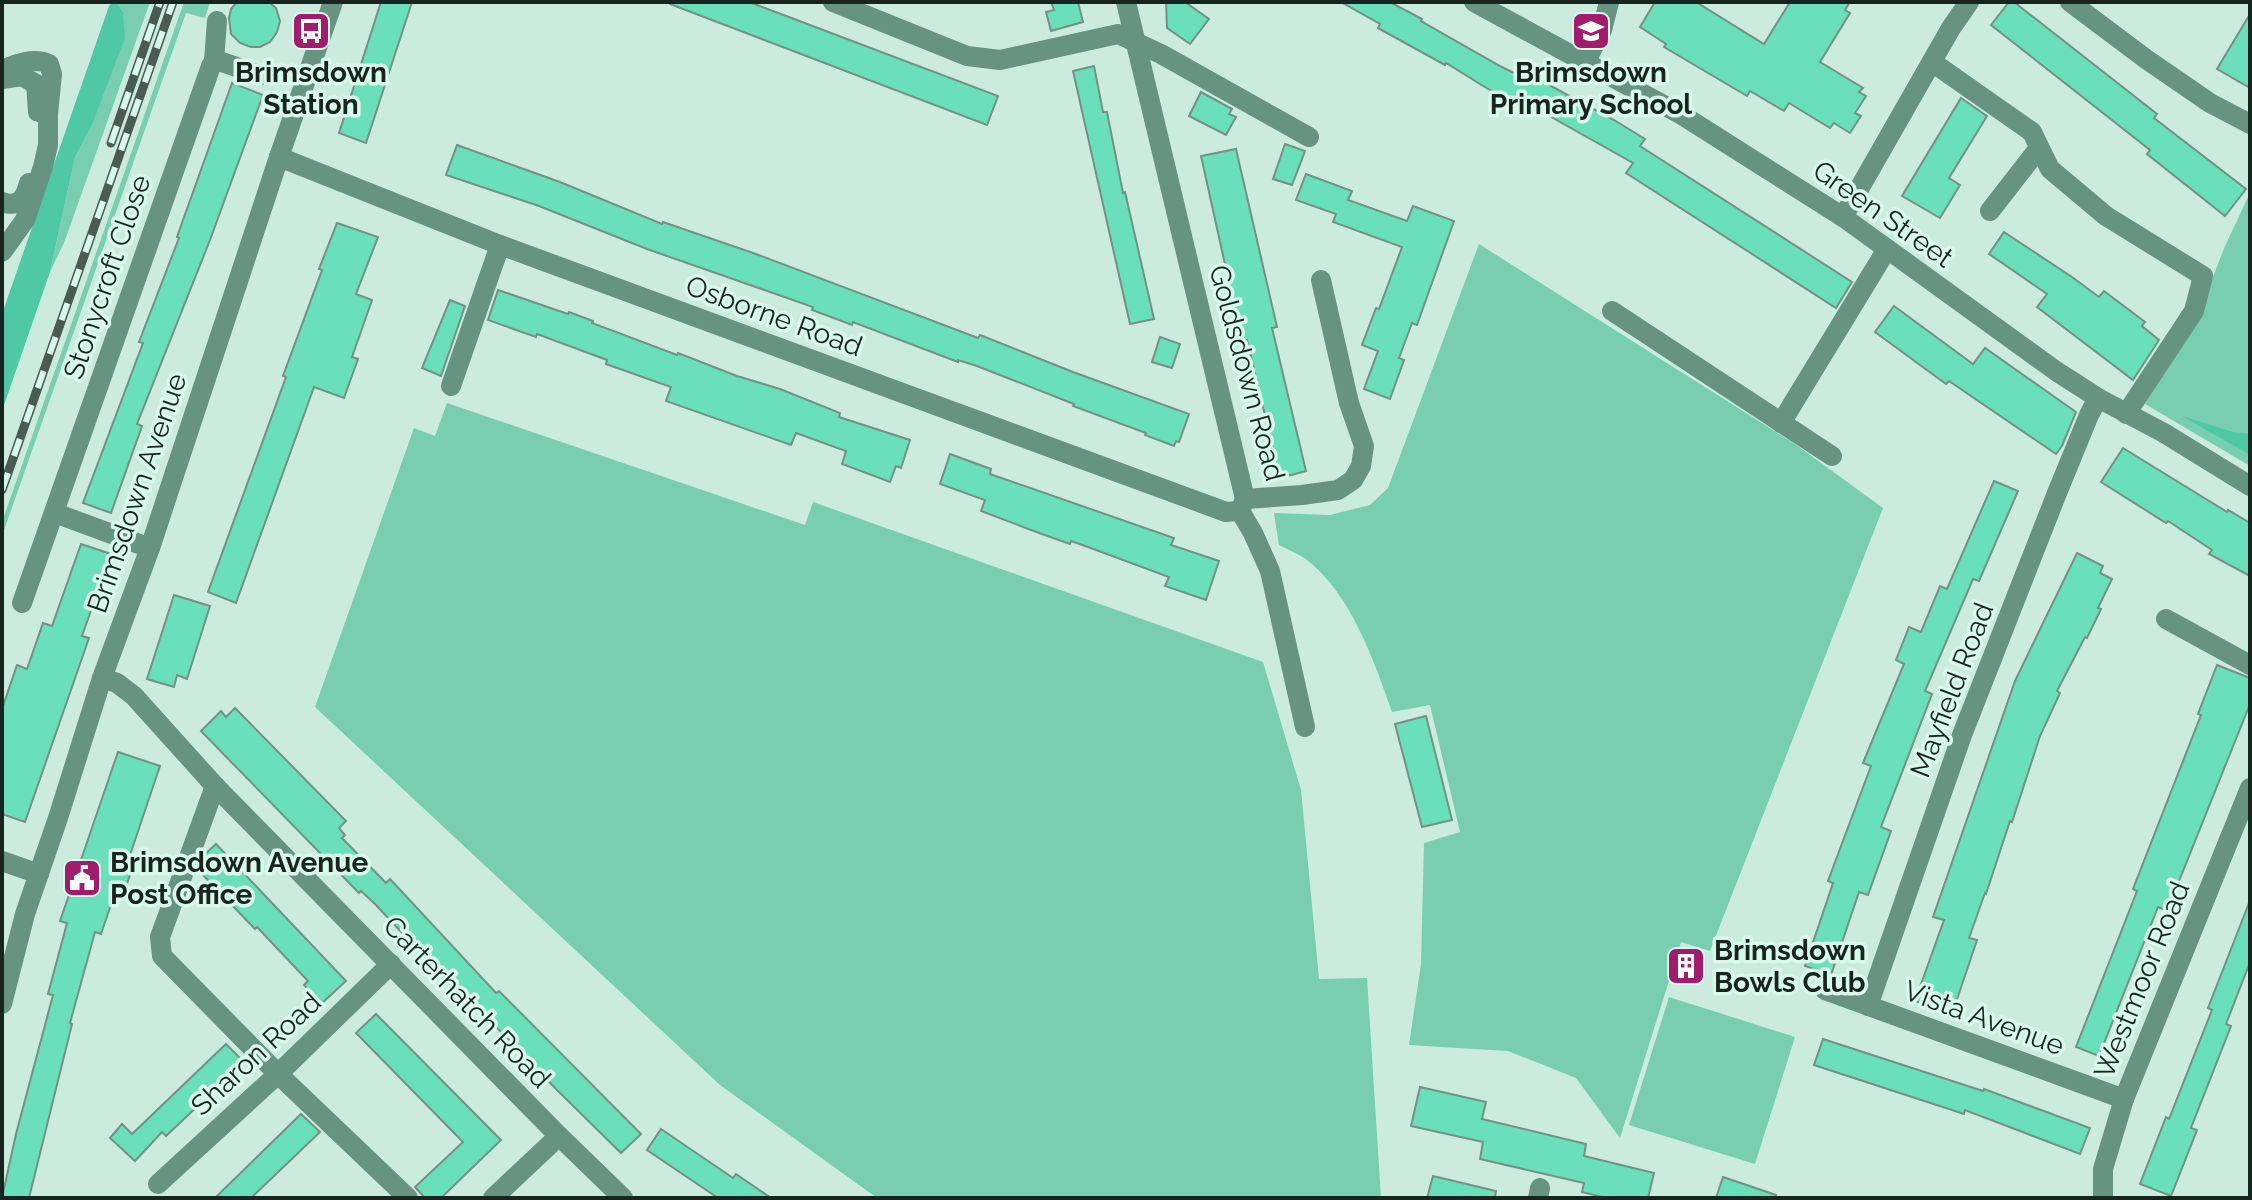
<svg xmlns="http://www.w3.org/2000/svg" width="2252" height="1200" viewBox="0 0 2252 1200" font-family="Raleway,sans-serif">
<style>
.green{fill:#79ceb1}
.forest{fill:#4fc8a4}
.building{fill:#69e0ba;stroke:#749186;stroke-width:2}
.lines{fill:none;stroke-linecap:round;stroke-linejoin:round}
.minor{stroke:#679383;stroke-width:20}
.rail-casing{stroke:#495b54;stroke-width:9}
.rail{stroke:#d8f8ec;stroke-width:6;stroke-dasharray:18;stroke-linecap:butt}
.labels{text-anchor:middle;dominant-baseline:central;stroke-width:7;stroke-linejoin:round;paint-order:stroke}
.poi-label{font-size:28px;font-weight:bold;fill:#182420;stroke:#d8f8ec}
.street-label{font-size:28px;fill:#182420;stroke:#d8f8ec}
</style>
<rect width="100%" height="100%" fill="#cbebde"/>
<!-- green -->
<g class="green">
<path d="M116,2H150L64,243L50,272L75,157L91,127L123,12Z"/>
<path d="M184,2H210L205,18L186,13L2,536V522Z"/>
<path d="M2250,193V466L2145,404L2211,282L2225,246Z"/>
<path d="M1479,244L1795,444L1883,508L1710,951L1681,942L1620,1138L1576,1078L1508,1051L1409,1045L1421,964L1424,843L1460,832L1430,705L1392,712C1374,661 1351,594 1307,560C1299,554 1288,550 1279,545L1274,513L1330,515L1370,505L1388,488Z"/>
<path d="M447,403L805,525L813,502L1263,662L1301,790L1319,979L1367,978L1381,1198H877L720,1085L315,707L414,428L435,436Z"/>
<path d="M1669,997L1795,1037L1755,1164L1629,1125Z"/>
</g>
<!-- forest -->
<g class="forest">
<path d="M113,2H116L123,12L125,38L91,127L75,157L50,272L2,411V314L109,6Z"/>
<path d="M2182,416L2233,432L2250,434V455Z"/>
</g>
<!-- building -->
<g class="building">
<path d="M237,2H269L276,8L280,21L277,32L270,42L260,47H251L240,43L231,34L229,18L231,9Z"/>
<path d="M381,2H412L366,143L339,133Z"/>
<path d="M670,2H749L998,96L987,125L670,4Z"/>
<path d="M1051,2H1078L1083,22L1051,31L1046,12L1054,10Z"/>
<path d="M1166,2H1185L1209,19L1190,44L1167,28Z"/>
<path d="M1341,2H1390L1422,19L1421,21L1500,66L1538,85L1540,80L1614,120L1645,139L1640,146L1852,282L1836,308L1626,173L1633,163L1521,100L1518,105L1488,89L1446,63L1445,65L1378,28L1380,24Z"/>
<path d="M1655,2H1696L1764,44L1790,2H1850L1845,10L1850,13L1820,62L1863,88L1859,92L1866,96L1855,113L1861,116L1850,133L1834,123L1830,128L1789,103L1784,111L1750,91L1747,96L1664,47L1666,44L1640,27Z"/>
<path d="M2009,2H2014L2157,114L2154,118L2246,189L2225,216L2147,154L2150,150L1991,25Z"/>
<path d="M2250,14V88L2217,69Z"/>
<path d="M1094,66L1103,112H1107L1123,193L1125,192L1154,319L1130,324L1073,71Z"/>
<path d="M232,83L263,95L210,240L137,424L142,426L111,513L83,503L143,343L139,342L179,238L177,237Z"/>
<path d="M1201,92L1232,109L1229,114L1236,117L1226,135L1189,116Z"/>
<path d="M1961,98L1987,116L1949,178L1960,185L1940,218L1902,196Z"/>
<path d="M1285,144L1305,151L1292,185L1273,179Z"/>
<path d="M457,145L560,182L662,224L663,222L756,254L978,338L980,335L1073,372L1189,414L1179,442L1176,441L1174,446L1145,435L1146,433L1073,406L1074,404L977,366L958,360V362L853,322L852,325L812,310L813,307L647,249L539,206L446,175Z"/>
<path d="M1236,149L1277,327L1272,328L1306,471L1280,478L1247,340L1242,341L1201,156Z"/>
<path d="M1306,174L1352,191L1348,200L1407,221L1413,206L1454,221L1417,325L1412,323L1399,358L1404,360L1390,399L1364,389L1378,351L1362,345L1376,308L1379,309L1402,247L1333,222L1336,214L1296,200Z"/>
<path d="M337,223L378,237L356,294L372,300L352,357L358,359L344,398L314,387L236,603L208,592L286,377L283,376L322,270L319,269Z"/>
<path d="M2004,232L2072,277L2099,297L2104,291L2145,322L2142,326L2159,340L2133,380L2037,307L2047,294L1989,254Z"/>
<path d="M498,290L568,314L569,312L593,321L592,323L677,355L678,353L737,376L780,389L840,413L839,417L910,440L901,468L896,466L890,482L842,464L846,451L796,433L791,445L666,401L671,387L606,364L607,360L537,334L536,337L488,320Z"/>
<path d="M450,300L465,306L441,376L422,368Z"/>
<path d="M1894,306L1973,364L1985,348L2076,412L2062,446L2056,454L1949,381L1946,384L1875,332Z"/>
<path d="M1160,337L1180,344L1172,368L1152,362Z"/>
<path d="M2123,448L2227,512L2228,510L2250,523V576L2209,554L2212,550L2168,521L2166,523L2101,482Z"/>
<path d="M950,454L991,469L990,474L1174,538L1171,545L1219,561L1206,600L1165,586L1169,577L1088,547L1071,541L1070,544L1039,533L981,511L985,500L940,484Z"/>
<path d="M1994,481L2018,491L1979,581L1973,579L1925,691L1932,694L1881,827L1891,831L1868,895L1859,892L1831,975L1805,966L1833,883L1828,881L1871,766L1863,763L1904,664L1896,660L1909,627L1921,632L1940,586L1947,589Z"/>
<path d="M81,544L111,554L82,636L89,638L25,822L2,814V709L17,665L27,669L43,623L52,626Z"/>
<path d="M2077,553L2103,566L2100,573L2112,579L2098,608L2101,609L2087,638L2085,637L2057,691L2060,693L2040,736L2012,822L2010,821L1986,894L1985,893L1969,938L1977,940L1952,1014L1915,1001L1944,920L1933,917L2015,681Z"/>
<path d="M174,595L210,606L187,679L177,675L174,687L147,679Z"/>
<path d="M2217,665L2250,678V704L2167,911L2158,907L2099,1056L2076,1047L2137,891L2133,889L2201,715L2198,714Z"/>
<path d="M235,708L346,821L339,828L345,835L342,838L386,883L390,879L496,993L499,991L641,1134L621,1153L557,1090L470,1000L467,1002L375,904L361,891L359,893L201,731L221,711L226,717Z"/>
<path d="M1426,716L1452,820L1422,827L1395,724Z"/>
<path d="M118,752L160,766L125,870L131,872L124,893L116,890L101,934L95,932L70,1023L72,1024L29,1198H2L16,1134L53,995L48,994L67,923L60,921Z"/>
<path d="M216,844L346,981L322,1003L304,985L308,981L257,927L255,929L198,870L203,856Z"/>
<path d="M2249,903L2250,962L2226,1024L2231,1026L2191,1128L2197,1130L2171,1196L2140,1184L2166,1117L2169,1119L2212,1010L2208,1008Z"/>
<path d="M376,1014L501,1140L441,1198H425L415,1187L463,1142L356,1033Z"/>
<path d="M1823,1039L1983,1091L1984,1089L2090,1128L2080,1154L1965,1110L1964,1114L1814,1065Z"/>
<path d="M226,1044L244,1062L166,1136L162,1132L135,1161L110,1138L122,1124L132,1134Z"/>
<path d="M1420,1087L1486,1102L1482,1119L1586,1144L1584,1156L1654,1173L1648,1198H1606L1582,1192L1584,1183L1480,1159L1483,1142L1411,1126Z"/>
<path d="M301,1114L320,1132L251,1198H215Z"/>
<path d="M661,1129L733,1178L736,1174L771,1198H718L647,1150Z"/>
<path d="M1433,1176L1496,1191L1495,1198H1427Z"/>
<path d="M1723,1177L1776,1195L1775,1198H1716Z"/>
</g>
<g class="lines">
<!-- minor -->
<g class="minor">
<path d="M833,2L967,56L1000,60L1118,34L1161,54L1309,137"/>
<path d="M1126,2L1245,499"/>
<path d="M1474,2L1682,115L1843,217L2056,371L2098,398L2164,433L2250,486"/>
<path d="M2070,2L2146,59L2210,103L2250,124"/>
<path d="M214,61L217,21"/>
<path d="M1932,62L2032,132L2050,169L2106,216L2203,276L2194,311L2126,414"/>
<path d="M1585,63L1602,30L1609,2"/>
<path d="M2,70C16,64 34,57 49,64L52,74L48,114V145L43,167L25,220L2,252"/>
<path d="M2,79L22,76L36,84L38,112"/>
<path d="M279,157L500,245L1226,512L1240,511L1245,499"/>
<path d="M2,202C19,208 25,198 29,183"/>
<path d="M1990,211L2039,148"/>
<path d="M1843,217L1951,28L1969,2"/>
<path d="M1612,311L1832,456"/>
<path d="M451,386L500,245"/>
<path d="M1781,423L1887,249"/>
<path d="M1245,499L1302,495L1338,490L1353,480L1361,466L1364,446L1349,403L1321,280"/>
<path d="M1240,511L1253,533L1270,571L1305,727"/>
<path d="M55,513L150,548"/>
<path d="M22,603L211,66L214,61H219L260,75"/>
<path d="M2166,619L2250,665"/>
<path d="M102,678L117,683L134,696L215,786L559,1136L623,1198"/>
<path d="M215,786L160,937L162,956L278,1074L408,1198"/>
<path d="M2,861L39,874"/>
<path d="M1825,990L2124,1099"/>
<path d="M2,1004L25,914L58,818L102,678L150,548L279,157L333,2"/>
<path d="M1868,1006L1962,735L2057,493L2089,415L2098,398"/>
<path d="M158,1184L278,1074L391,964"/>
<path d="M493,1198L559,1136"/>
<path d="M1538,1198L1540,1188"/>
<path d="M2103,1198V1169L2124,1099L2250,788"/>
</g>
<!-- rail casing -->
<g class="rail-casing">
<g id="rail">
<path d="M111,143L160,2"/>
<path d="M2,490L173,2"/>
</g>
</g>
<!-- rail -->
<use href="#rail" class="rail"/>
</g>
<!-- icons -->
<defs>
<g id="bus-square" transform="scale(2)"><rect x="-9" y="-9" width="18" height="18" rx="4" fill="#a11c6b" stroke="#d8f8ec"/><path d="M-5-6H5V4H4V6H2V4H-2V6H-4V4H-5ZM-3.5-4V0h7V-4ZM-3.5 1.2v1.5H-2V1.2ZM2 1.2v1.5H3.5V1.2Z" fill="#fff"/></g>
<g id="school-square" transform="scale(2)"><rect x="-9" y="-9" width="18" height="18" rx="4" fill="#a11c6b" stroke="#d8f8ec"/><path d="M0-5L7-2L0 1L-7-2ZM-4 1L0 2.5L4 1V4Q0 6-4 4Z" fill="#fff"/></g>
<g id="civic-square" transform="scale(2)"><rect x="-9" y="-9" width="18" height="18" rx="4" fill="#a11c6b" stroke="#d8f8ec"/><path d="M-.6-6.5H3V-4.5H.6V-3L4-1V1h2V6H-6V1h2V-1L-.6-3ZM-1.2 2.5V6h2.4V2.5Z" fill="#fff"/></g>
<g id="building-square" transform="scale(2)"><rect x="-9" y="-9" width="18" height="18" rx="4" fill="#a11c6b" stroke="#d8f8ec"/><path d="M-4-6H4V6H1V3H-1V6H-4ZM-2.5-4.3h1.7v1.8h-1.7ZM.8-4.3h1.7v1.8H.8ZM-2.5-1h1.7V.8h-1.7ZM.8-1h1.7V.8H.8Z" fill="#fff"/></g>
</defs>
<g fill-rule="evenodd">
<use href="#bus-square" x="311" y="31"/>
<use href="#school-square" x="1591" y="31"/>
<use href="#civic-square" x="82" y="878"/>
<use href="#building-square" x="1686" y="966"/>
</g>
<g class="labels">
<!-- poi labels -->
<g class="poi-label">
<text x="311" y="72">Brimsdown<tspan x="311" dy="32">Station</tspan></text>
<text x="1591" y="72">Brimsdown<tspan x="1591" dy="32">Primary School</tspan></text>
<text x="110" y="862" text-anchor="start">Brimsdown Avenue<tspan x="110" dy="32">Post Office</tspan></text>
<text x="1714" y="950" text-anchor="start">Brimsdown<tspan x="1714" dy="32">Bowls Club</tspan></text>
</g>
<!-- street labels -->
<g class="street-label">
<text transform="translate(1883 214) rotate(35)">Green Street</text>
<text transform="translate(107 277) rotate(-71)">Stonycroft Close</text>
<text transform="translate(774 316) rotate(20)">Osborne Road</text>
<text transform="translate(1247 373) rotate(75)">Goldsdown Road</text>
<text transform="translate(137 493) rotate(-71)">Brimsdown Avenue</text>
<text transform="translate(1952 690) rotate(-69)">Mayfield Road</text>
<text transform="translate(2142 980) rotate(-68)">Westmoor Road</text>
<text transform="translate(467 1002) rotate(46)">Carterhatch Road</text>
<text transform="translate(1984 1018) rotate(20)">Vista Avenue</text>
<text transform="translate(256 1054) rotate(-43)">Sharon Road</text>
</g>
</g>
<!-- border -->
<rect width="2252" height="1200" fill="none" stroke="#182420" stroke-width="8"/>
</svg>
